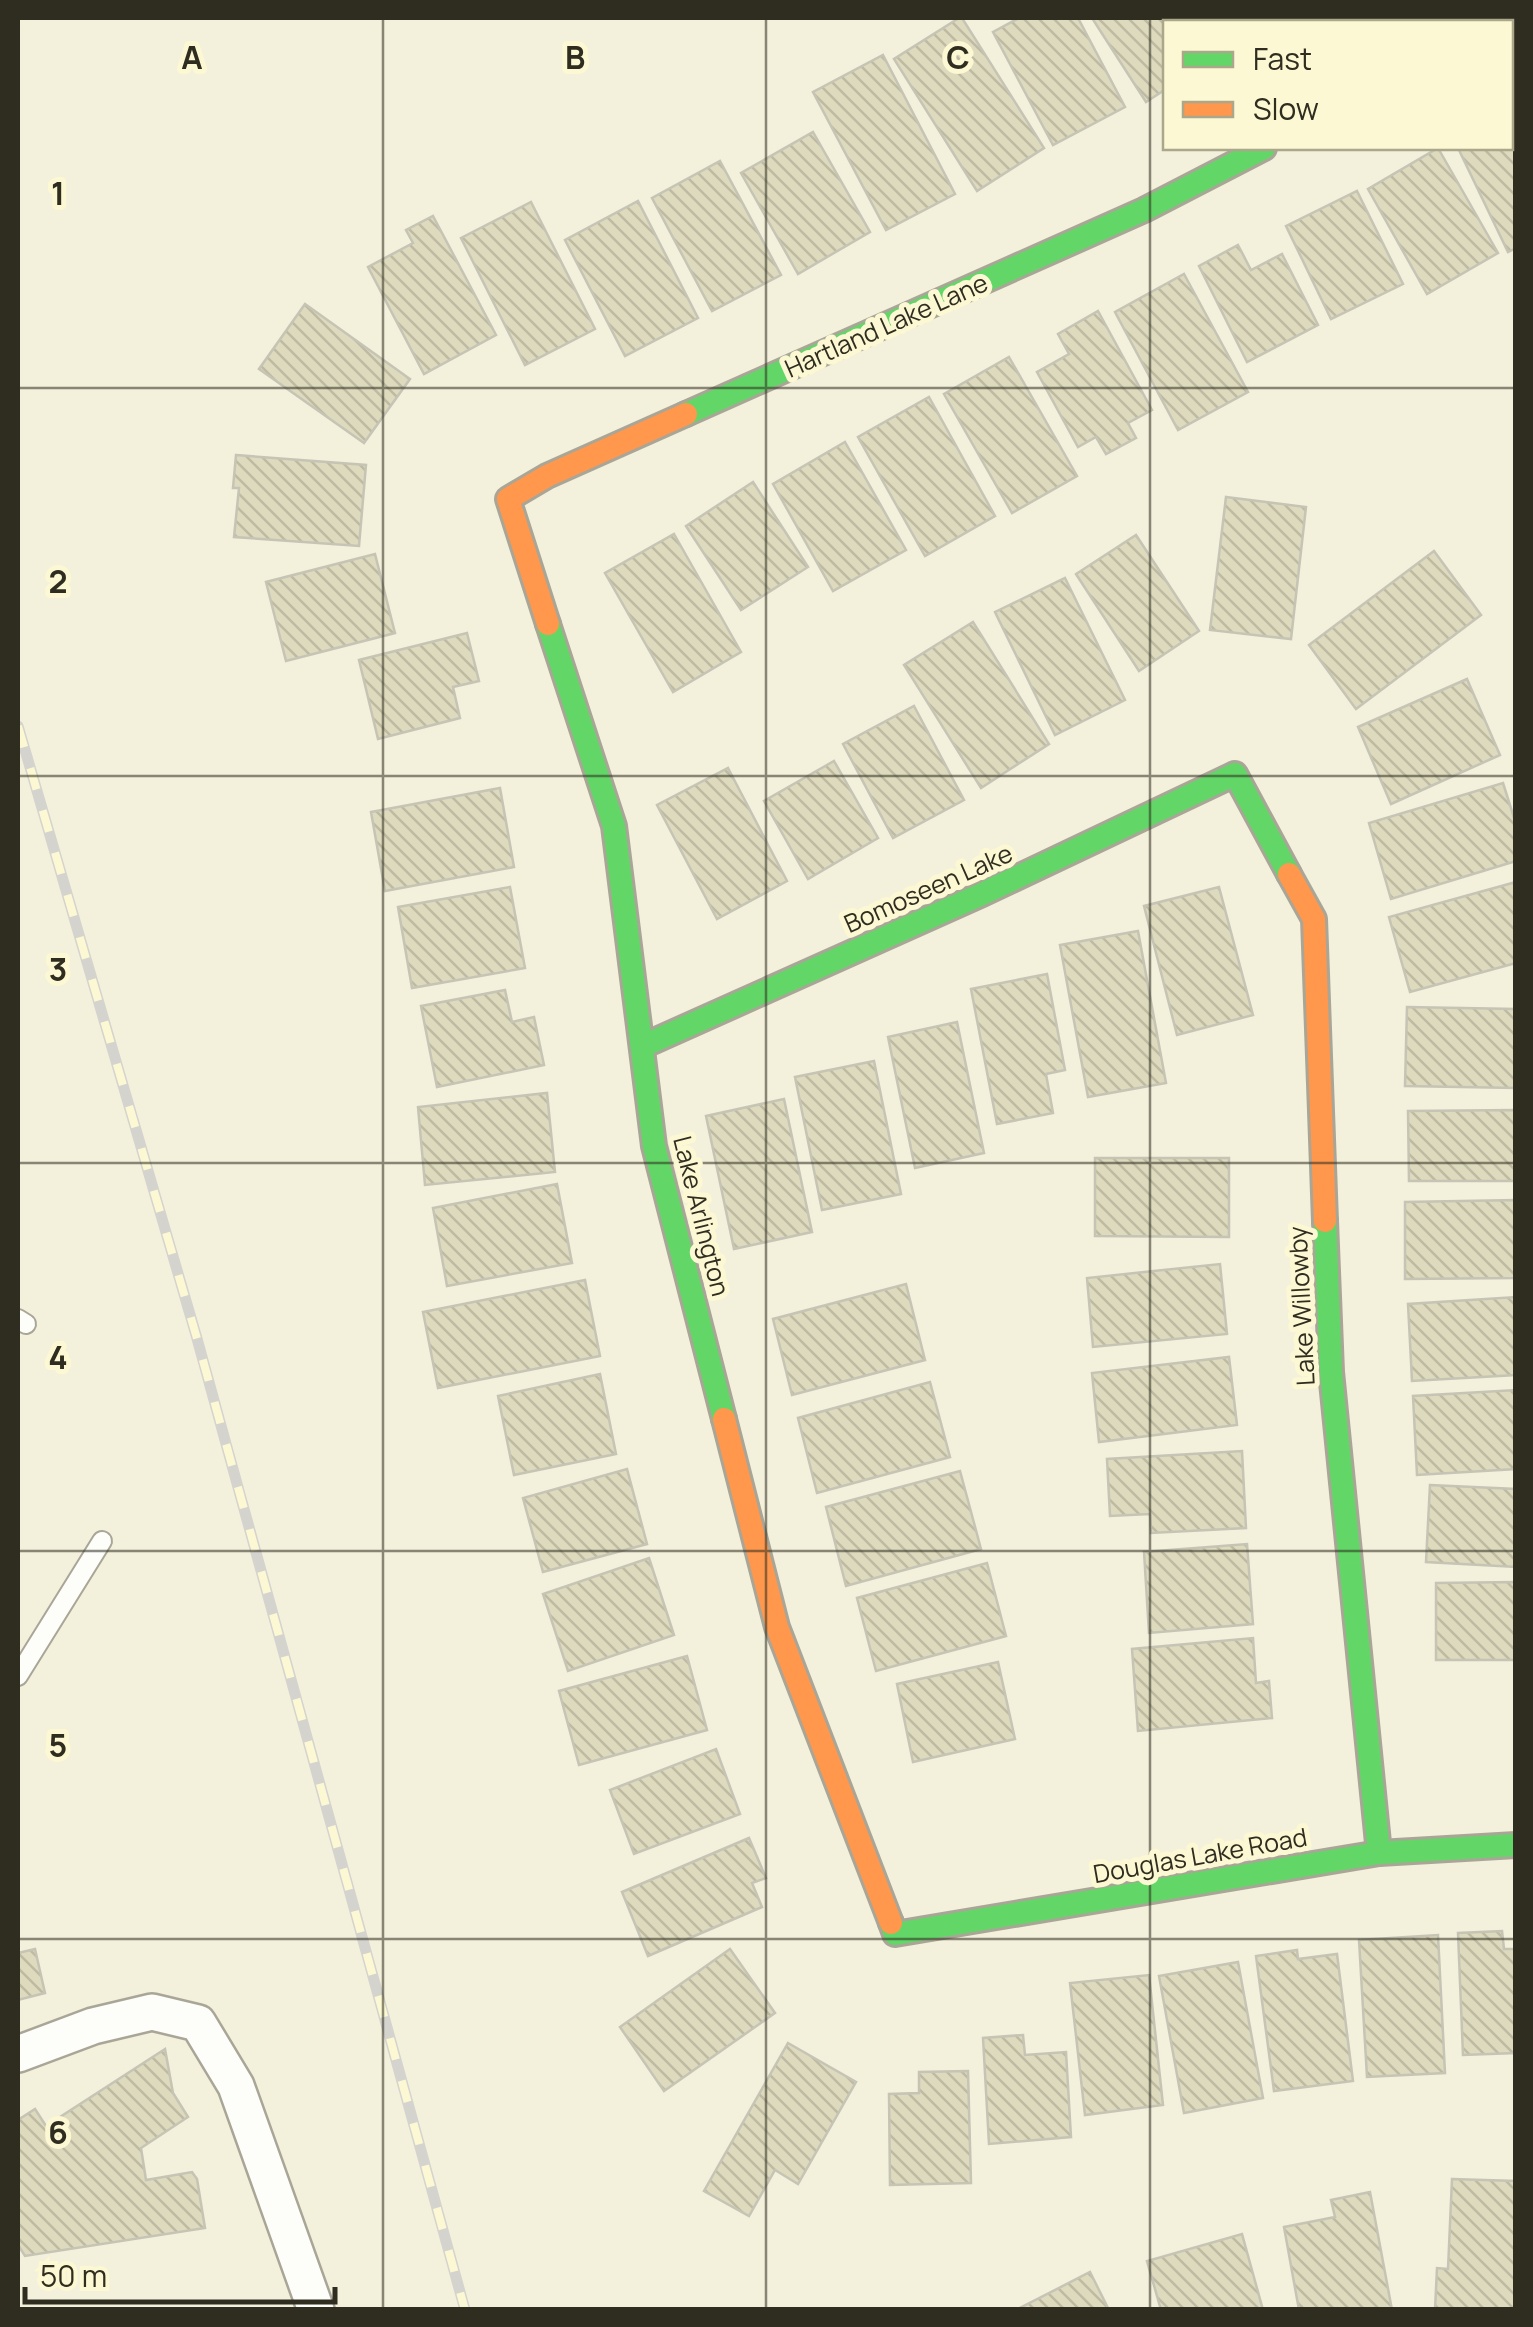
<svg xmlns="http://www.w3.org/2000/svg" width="1533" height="2327" viewBox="0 0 1533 2327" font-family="Manrope,sans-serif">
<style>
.building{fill:url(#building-back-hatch);stroke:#c6c4b4;stroke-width:2.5}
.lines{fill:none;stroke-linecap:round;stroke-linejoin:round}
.lane-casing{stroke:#a9a697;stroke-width:22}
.street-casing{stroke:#a9a697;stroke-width:40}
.fast-casing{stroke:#a9a697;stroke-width:28}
.slow-casing{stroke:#a9a697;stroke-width:28}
.lane{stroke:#fdfdfa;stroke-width:18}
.street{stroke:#fdfdfa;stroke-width:35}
.fast{stroke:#63d668;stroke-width:22}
.slow{stroke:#ff974d;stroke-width:22}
.rail-casing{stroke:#d4d3ce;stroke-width:11}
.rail{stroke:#fcf8d3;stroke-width:8;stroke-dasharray:22;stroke-linecap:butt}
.grid{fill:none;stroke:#2f2d1f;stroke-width:2.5;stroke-opacity:0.55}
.labels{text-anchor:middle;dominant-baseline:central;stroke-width:10;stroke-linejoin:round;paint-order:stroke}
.street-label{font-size:25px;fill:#2f2d1f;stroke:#fcf8d3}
.grid-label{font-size:32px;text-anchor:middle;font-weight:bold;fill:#2f2d1f;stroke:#fcf8d3;stroke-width:10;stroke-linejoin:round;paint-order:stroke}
</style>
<defs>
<pattern id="building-back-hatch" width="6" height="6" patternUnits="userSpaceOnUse" patternTransform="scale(2.5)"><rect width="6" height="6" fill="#dedabe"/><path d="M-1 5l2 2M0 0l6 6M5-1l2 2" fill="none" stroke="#bfbba3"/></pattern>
</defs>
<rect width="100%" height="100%" fill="#f3f0dc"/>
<!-- building -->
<g class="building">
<path d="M959,18H962L1044,148L977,191L894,59Z"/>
<path d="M1019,18H1078L1125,107L1053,145L993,32Z"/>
<path d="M1092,18H1183L1186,22H1166V89L1146,102Z"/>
<path d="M1200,18H1296L1288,22H1204Z"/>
<path d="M883,55L955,194L886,230L813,92Z"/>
<path d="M1516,109V248L1508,252L1458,148H1510V111Z"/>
<path d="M813,132L870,232L798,274L741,173Z"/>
<path d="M1438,148L1498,253L1427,294L1368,189Z"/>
<path d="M720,161L781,275L712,311L652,198Z"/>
<path d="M1357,191L1403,284L1331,319L1286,226Z"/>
<path d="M638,201L698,318L625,356L565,240Z"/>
<path d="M531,202L595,329L525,365L461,238Z"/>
<path d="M433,216L496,335L424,374L368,267L413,243L406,230Z"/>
<path d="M1238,245L1251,270L1282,254L1318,325L1247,362L1199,266Z"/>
<path d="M1184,274L1248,392L1178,430L1115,312Z"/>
<path d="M305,304L410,379L364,443L259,369Z"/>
<path d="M1098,311L1152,410L1128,423L1136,438L1106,454L1096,437L1078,447L1037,372L1069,354L1058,334Z"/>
<path d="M1009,357L1077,476L1012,513L944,394Z"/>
<path d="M929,397L995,516L925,556L858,437Z"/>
<path d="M845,442L906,550L833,591L773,484Z"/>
<path d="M236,455L366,465L359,546L234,537L239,488H233Z"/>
<path d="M753,482L808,567L741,610L686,526Z"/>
<path d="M1226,497L1306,507L1291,639L1210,630Z"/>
<path d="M674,534L741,652L673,692L605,573Z"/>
<path d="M1136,535L1199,631L1139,671L1076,574Z"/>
<path d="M1434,551L1481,615L1356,709L1309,645Z"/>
<path d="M375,554L395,633L286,661L266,582Z"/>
<path d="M1065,578L1125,700L1055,735L995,612Z"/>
<path d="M973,622L1049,744L981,788L904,665Z"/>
<path d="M467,633L479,681L453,687L460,718L378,739L359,660Z"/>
<path d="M1467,679L1500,755L1391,804L1358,727Z"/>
<path d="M914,706L964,800L893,838L843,744Z"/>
<path d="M834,761L878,838L808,879L764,801Z"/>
<path d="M728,768L787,881L717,919L657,805Z"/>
<path d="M1503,783L1516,824V861L1391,899L1369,823Z"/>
<path d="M500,788L514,867L385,891L371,812Z"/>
<path d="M1516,882V963L1410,992L1389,917Z"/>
<path d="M510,887L525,968L412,988L398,907Z"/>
<path d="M1219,887L1253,1015L1177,1035L1144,906Z"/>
<path d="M1138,931L1166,1083L1088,1097L1060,945Z"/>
<path d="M1047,974L1065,1070L1046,1074L1053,1113L997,1124L971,989Z"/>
<path d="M505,990L512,1022L534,1017L544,1065L437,1087L421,1006Z"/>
<path d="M1407,1007L1516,1009V1088L1405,1086Z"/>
<path d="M957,1022L984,1153L915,1168L888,1037Z"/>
<path d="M874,1061L901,1194L822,1210L795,1077Z"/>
<path d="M547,1093L555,1172L425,1185L418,1107Z"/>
<path d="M784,1099L812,1232L734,1249L706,1116Z"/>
<path d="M1516,1110V1181H1409L1408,1111Z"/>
<path d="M1095,1158H1229V1237L1095,1236Z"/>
<path d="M557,1184L572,1263L447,1286L433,1208Z"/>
<path d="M1516,1200V1278L1405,1279V1202Z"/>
<path d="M1220,1264L1227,1334L1093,1347L1087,1278Z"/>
<path d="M585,1280L600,1356L438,1388L423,1312Z"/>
<path d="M906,1284L925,1360L792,1395L773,1319Z"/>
<path d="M1516,1297V1375L1412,1381L1408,1304Z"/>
<path d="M1229,1357L1237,1425L1099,1442L1092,1373Z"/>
<path d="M600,1374L616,1454L514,1475L498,1396Z"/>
<path d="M930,1382L950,1457L817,1493L798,1418Z"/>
<path d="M1516,1390V1469L1417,1475L1413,1396Z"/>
<path d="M1242,1451L1246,1528L1151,1533L1150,1514L1110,1516L1107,1459Z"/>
<path d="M627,1469L647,1544L543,1572L523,1498Z"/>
<path d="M960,1471L981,1549L846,1586L826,1507Z"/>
<path d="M1430,1485L1516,1489V1567L1426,1562Z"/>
<path d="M1247,1544L1253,1624L1149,1633L1144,1552Z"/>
<path d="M649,1558L674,1635L568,1671L543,1594Z"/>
<path d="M987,1563L1006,1636L876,1671L857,1598Z"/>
<path d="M1516,1582V1660H1436V1583Z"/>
<path d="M1253,1638L1256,1683L1269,1681L1272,1718L1138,1731L1132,1649Z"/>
<path d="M687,1656L707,1730L579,1765L559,1691Z"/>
<path d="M998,1662L1015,1739L913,1762L897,1684Z"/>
<path d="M716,1749L740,1814L634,1854L610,1790Z"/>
<path d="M749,1838L766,1878L752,1883L762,1907L648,1956L622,1892Z"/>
<path d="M1502,1931L1504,1949H1516V2053L1463,2055L1458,1933Z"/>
<path d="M1438,1935L1445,2073L1367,2077L1359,1940Z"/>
<path d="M35,1949L45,1993L18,2000V1953Z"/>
<path d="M730,1949L775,2013L664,2091L620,2027Z"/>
<path d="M1297,1950L1298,1959L1337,1954L1353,2081L1274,2091L1256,1956Z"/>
<path d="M1238,1962L1263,2098L1184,2113L1159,1976Z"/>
<path d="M1149,1975L1163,2105L1085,2115L1070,1983Z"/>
<path d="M1023,2035L1025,2055L1066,2052L1071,2137L989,2144L983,2038Z"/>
<path d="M788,2043L856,2082L798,2184L775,2170L749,2216L704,2191Z"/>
<path d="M165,2049L173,2093L188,2117L141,2148L146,2180L192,2172L197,2179L205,2228L25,2256L18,2245V2120L35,2109L46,2126Z"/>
<path d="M968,2071L971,2183L890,2185L889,2094L919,2093V2072Z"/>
<path d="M1452,2179L1516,2181V2310H1435L1437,2268L1448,2269Z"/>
<path d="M1370,2192L1392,2310H1299L1284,2227L1335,2217L1331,2200Z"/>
<path d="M1242,2234L1263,2310H1161L1147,2261Z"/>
<path d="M1090,2272L1109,2310H1016Z"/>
</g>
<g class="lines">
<!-- lane casing -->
<g class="lane-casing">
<g id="lane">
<path d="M18,1319L26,1324"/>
<path d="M18,1676L102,1541"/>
</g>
</g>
<!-- street casing -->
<g class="street-casing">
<g id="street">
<path d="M1503,22L1513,18"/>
<path d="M18,2054L93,2026L152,2012L198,2023L236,2086L316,2310"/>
</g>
</g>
<!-- fast casing -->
<g class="fast-casing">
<g id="fast">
<path d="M686,414L1144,210L1264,148"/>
<path d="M548,624L614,826L654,1146L724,1419"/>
<path d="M643,1046L980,895L1235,774L1289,874"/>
<path d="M1325,1221L1331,1372L1379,1853"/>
<path d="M891,1923L895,1934L1379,1853L1516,1845"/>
</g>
</g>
<!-- slow casing -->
<g class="slow-casing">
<g id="slow">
<path d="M548,624L508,499L547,476L686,414"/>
<path d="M1289,874L1314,919L1325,1221"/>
<path d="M724,1419L777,1627L891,1923"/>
</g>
</g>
<!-- lane -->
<use href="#lane" class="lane"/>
<!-- street -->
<use href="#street" class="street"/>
<!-- fast -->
<use href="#fast" class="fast"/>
<!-- slow -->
<use href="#slow" class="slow"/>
<!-- rail casing -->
<g class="rail-casing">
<path id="rail" d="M18,726L196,1335L465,2310"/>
</g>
<!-- rail -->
<use href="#rail" class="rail"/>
</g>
<!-- grid -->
<path class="grid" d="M383,18V2310M766,18V2310M1150,18V2310M18,388H1516M18,776H1516M18,1163H1516M18,1551H1516M18,1939H1516"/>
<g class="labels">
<!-- street labels -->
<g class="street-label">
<text transform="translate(886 325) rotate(-24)">Hartland Lake Lane</text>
<text transform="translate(928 888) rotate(-24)">Bomoseen Lake</text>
<text transform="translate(702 1216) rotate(76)">Lake Arlington</text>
<text transform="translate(1301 1306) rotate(-93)">Lake Willowby</text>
<text transform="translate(1200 1855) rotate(-10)">Douglas Lake Road</text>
</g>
</g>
<g class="grid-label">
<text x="192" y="69">A</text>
<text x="575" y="69">B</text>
<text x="958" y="69">C</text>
<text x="58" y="205">1</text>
<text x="58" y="593">2</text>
<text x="58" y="981">3</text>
<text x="58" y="1369">4</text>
<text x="58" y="1757">5</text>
<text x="58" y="2144">6</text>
</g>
<!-- border -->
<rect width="1533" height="2327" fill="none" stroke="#2f2d1f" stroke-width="40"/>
<!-- legend -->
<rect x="1163" y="20" width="350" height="130" fill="#fcf8d3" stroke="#aaa78b" stroke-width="2.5"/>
<rect x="1183" y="52" width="50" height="15" fill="#63d668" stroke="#aaa78b" stroke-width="2.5"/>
<text x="1253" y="70" font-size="30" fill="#2f2d1f">Fast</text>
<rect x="1183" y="102" width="50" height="15" fill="#ff974d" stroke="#aaa78b" stroke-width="2.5"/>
<text x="1253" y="120" font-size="30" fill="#2f2d1f">Slow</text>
<!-- scale -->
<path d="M25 2287v15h310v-15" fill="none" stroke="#2f2d1f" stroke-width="5"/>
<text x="40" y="2287" font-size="30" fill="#2f2d1f" stroke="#fcf8d3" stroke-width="8" paint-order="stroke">50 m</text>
</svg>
